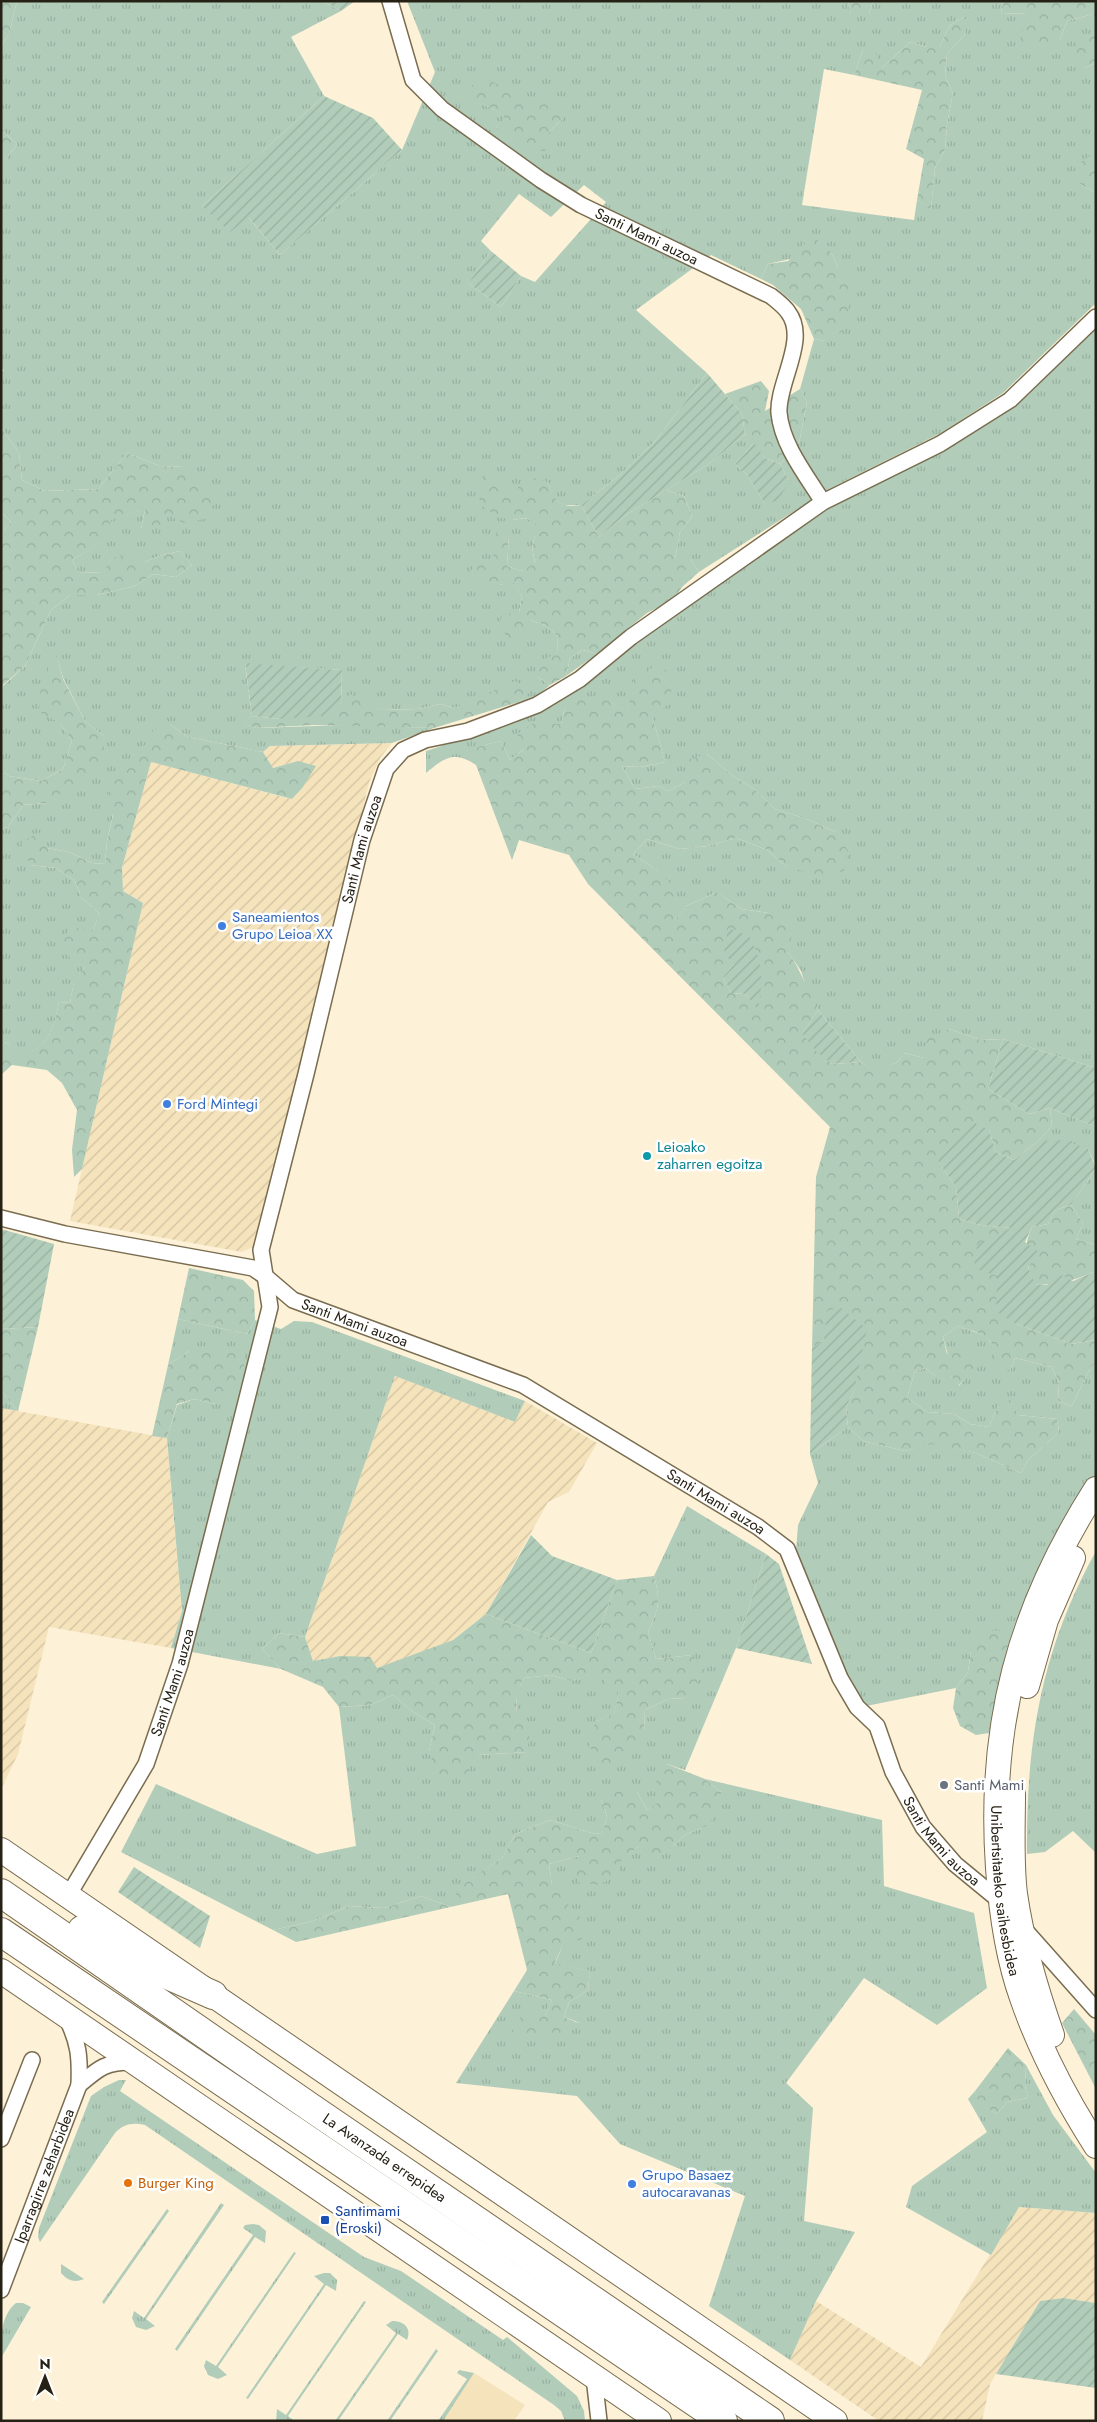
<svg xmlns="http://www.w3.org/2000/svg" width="1097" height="2422" viewBox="0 0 1097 2422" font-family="Jost,sans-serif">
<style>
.built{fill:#f5e3bc}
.industrial{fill:url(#industrial-furrows)}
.grass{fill:url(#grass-tufts);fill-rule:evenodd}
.forest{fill:url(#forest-crowns);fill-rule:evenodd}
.garden{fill:url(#garden-furrows)}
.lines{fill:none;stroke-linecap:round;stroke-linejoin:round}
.street-casing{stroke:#796c4f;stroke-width:18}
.primary-casing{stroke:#796c4f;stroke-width:26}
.highway-casing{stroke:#796c4f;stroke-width:30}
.street{stroke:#fff;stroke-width:15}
.primary{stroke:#fff;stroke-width:24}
.highway{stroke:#fff;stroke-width:28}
.shop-dot{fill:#3f7fe0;stroke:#fff;stroke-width:2}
.culture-dot{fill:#0f9aa8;stroke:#fff;stroke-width:2}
.worship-dot{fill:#6b7280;stroke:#fff;stroke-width:2}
.food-dot{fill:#e8710a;stroke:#fff;stroke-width:2}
.transit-dot{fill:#1a4fb4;stroke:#fff;stroke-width:2}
.labels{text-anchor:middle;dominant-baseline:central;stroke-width:5;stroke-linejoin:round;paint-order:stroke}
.street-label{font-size:15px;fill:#262115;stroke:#fff}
.shop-label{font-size:15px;fill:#366cbe;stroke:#fff;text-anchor:start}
.culture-label{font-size:15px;fill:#0d838f;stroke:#fff;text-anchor:start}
.worship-label{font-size:15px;fill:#5b616d;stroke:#fff;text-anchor:start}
.food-label{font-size:15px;fill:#c56008;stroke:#fff;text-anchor:start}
.transit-label{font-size:15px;fill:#164399;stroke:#fff;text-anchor:start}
</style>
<defs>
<pattern id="industrial-furrows" width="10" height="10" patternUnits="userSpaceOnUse" patternTransform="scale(1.25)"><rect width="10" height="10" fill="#f5e3bc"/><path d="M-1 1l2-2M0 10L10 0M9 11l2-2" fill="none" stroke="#d2c2a1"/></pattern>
<pattern id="grass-tufts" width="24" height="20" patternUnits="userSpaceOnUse" patternTransform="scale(1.25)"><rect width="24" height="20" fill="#b1cdba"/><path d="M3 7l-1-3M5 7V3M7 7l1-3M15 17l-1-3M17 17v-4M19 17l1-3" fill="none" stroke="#98b09f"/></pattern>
<pattern id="forest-crowns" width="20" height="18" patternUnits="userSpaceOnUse" patternTransform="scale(1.25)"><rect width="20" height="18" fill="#b1cdba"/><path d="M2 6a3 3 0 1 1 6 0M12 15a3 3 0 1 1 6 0" fill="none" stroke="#98b09f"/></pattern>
<pattern id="garden-furrows" width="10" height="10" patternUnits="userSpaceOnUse" patternTransform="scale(1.25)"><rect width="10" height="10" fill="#b1cdba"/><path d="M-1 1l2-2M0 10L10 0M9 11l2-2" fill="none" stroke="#98b09f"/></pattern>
</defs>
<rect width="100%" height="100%" fill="#fdf1d7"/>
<!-- built -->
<path class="built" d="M474,2373L525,2405L514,2421H442Z"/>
<!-- industrial -->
<g class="industrial">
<path d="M392,743L380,758L369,783L260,1237L255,1246L242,1252L70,1221L143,903L123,891L122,868L151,762L291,799L298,761L272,768L263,752L270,746Z"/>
<path d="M395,1376L515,1422L525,1401L597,1443L569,1492L548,1502L486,1614L453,1640L377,1669L340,1656L313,1661L305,1637Z"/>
<path d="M1,1408L167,1438L182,1611L171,1648L49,1627L18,1754L1,1789Z"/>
<path d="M1019,2207L1096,2213V2303L1063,2298L1040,2301L990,2384L982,2421H879L790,2360L816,2301L921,2367Z"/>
</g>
<!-- grass -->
<g class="grass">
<path d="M17,1H322L341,11L291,37L324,96L202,206L248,217L280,255L402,150L435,72L407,1H848L851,14H869L873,1H1003L1001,14L1028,13L1060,40L1067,21L1093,14L1096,19V36H1081L1085,68L1096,63V152L1080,184L1096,193V303L1003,393L941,433L829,489L699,572L690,559H675L680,532L692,516L684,496L666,490L710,463L745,434L754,443L735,464L748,476L764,503L790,482L780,464L799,443L807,402L800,389L814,339L824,341L838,267L830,250L768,264L761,279L711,255L636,310L707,373L656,440L621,474L581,505H563L553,498L548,482L512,520L525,518L535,522V536L532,547L535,564L521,571L507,566L509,535L499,585L514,582L522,597L519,612L529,620L545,625L558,636L557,653L538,677L550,685L538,695L519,702L531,690L482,698L455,708L440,704L418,709L382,710L370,705L341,703L342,670L245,664L252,716L243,723L256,728L343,725L434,728L392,743L270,746L263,752L188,737L171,725L133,755L113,814L107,841L105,864L92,863L69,852L47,848L30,865L56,868L74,880L82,898L99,913L93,931L72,958L84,968L74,982L70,1003L59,1002C53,1031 48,1053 13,1056L9,1044L1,1041V829L8,827L23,805L48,803L104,736L85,721L63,678L57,656L60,723L72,741L63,769L41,781L9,776L1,770V693L3,686L25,666L51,610L70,595H97L135,586L153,574L176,577L192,565L180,551L159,556L145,562L111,559L103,573L79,572L72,560L102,542L111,519L145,509L141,529L185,467L160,466L127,453L98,489L45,491L22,480L19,453L1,427V372L4,370L1,369V166L17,144L1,130V47L9,34ZM966,16V33L947,54L945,76L953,93L947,124L945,150L935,168L931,209L917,200L914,220L802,205L824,69L854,75L863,50L882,68L910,42L927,47H940L949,26ZM512,92L562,119L548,133L496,128L506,117L489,107L460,97ZM584,185L606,202L535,282L521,276L501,307L468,283L491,251L481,241L519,194L551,217Z"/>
<path d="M1096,327V1068L1003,1039L981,1040L949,1029L924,1058L905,1053L896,1063L874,1072L861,1062L818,1010L807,991L801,971L788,952L769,913L741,909L717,892L686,906L676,922L673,905L657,870L633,854L647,839L680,849L708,846L736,838L767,850L787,867L836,832L804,818L775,809L754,789L733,776L707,754L685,782L669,791L658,786L635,789L622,766L640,767L665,762L653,719L632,696L628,714L609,701L565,708L561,724H532L524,749L510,760L501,741L477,747L476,765C454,750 444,758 426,773V751L491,730L632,645L662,622L823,512L952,446L1001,416L1029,394Z"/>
<path d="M1,512L11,522L1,533Z"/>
<path d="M583,650L597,654L566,676L570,658Z"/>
<path d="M1050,1108L1096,1127V1166L1088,1149L1038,1141L1052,1126Z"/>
<path d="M1096,1168V1245L1076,1239L1083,1223L1071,1205Z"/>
<path d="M178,1319L247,1334L255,1320L281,1329L294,1321L312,1322L525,1401L515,1422L395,1376L305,1637L279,1633L262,1649L281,1669L171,1648L182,1611L167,1438L177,1405L194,1399L216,1404L189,1351L168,1365Z"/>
<path d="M958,1326L986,1336L1010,1371L1015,1358L1052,1367L1059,1383L1058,1401L1072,1406L1091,1366L1096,1365V1475L1063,1523L1019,1623L971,1652L968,1672L956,1688L866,1706L855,1692L840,1661L796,1551L798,1525L818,1483L810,1454L848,1427L863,1441L905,1451L931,1443L976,1453L1021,1473L1028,1460L1059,1432L1057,1419L1018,1415L998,1406L989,1427L970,1424L954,1414L927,1412L907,1398L915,1371L926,1368L935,1376H951L959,1386L967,1376L948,1355L943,1337Z"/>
<path d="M1,1391L18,1411L1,1408Z"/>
<path d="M687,1506L766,1554L736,1648L685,1770L667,1764L663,1800L647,1810L637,1792L601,1799L607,1817L602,1833L595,1834L550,1820L515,1834L503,1857L486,1869L451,1907L421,1896L384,1908L349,1906L313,1921L273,1930L121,1852L156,1784L317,1854L356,1846L339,1707L370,1705L393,1695L413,1712L435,1725L429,1751L477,1755L527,1752L517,1719L516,1695L524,1678L551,1675L570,1681L602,1672L619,1692L614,1715L597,1721L644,1732L645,1710L668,1699L686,1698L692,1655L656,1659L648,1632C659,1608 661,1602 654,1576Z"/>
<path d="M1096,1551V1853L1073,1831L1045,1852L1027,1854C1026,1742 1041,1650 1096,1551Z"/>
<path d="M705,1779L882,1820L884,1886L974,1913L987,1988L937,2025L864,1978L786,2083L813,2108L804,2221L855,2232L816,2301L790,2360L709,2306L745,2196L620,2144L577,2096L456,2083L514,1991L552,2000L545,2016L580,2023L564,2017L569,2002L588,1990L590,1971L555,1964L562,1947L566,1910L552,1885L549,1864L579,1856L620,1861L639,1846H673L686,1834L708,1826L721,1792Z"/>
<path d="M1026,2065L1053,2115L1096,2173V2213L1019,2207L991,2255L906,2207L912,2186L987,2132L968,2099L975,2091L980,2104L997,2114L1007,2102L1028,2098L1025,2086Z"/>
<path d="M119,2080H126L120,2091L364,2257L401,2271L503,2340L507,2337L577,2396L584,2411L585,2421H565L561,2411L554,2405L145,2125C133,2122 123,2124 115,2133L40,2242L38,2237L39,2228L91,2096L104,2087Z"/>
<path d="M221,2203L224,2205L146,2319L155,2326L146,2330L136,2327L132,2318L134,2311L144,2318Z"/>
<path d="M167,2209L169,2211L104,2304L102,2302Z"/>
<path d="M253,2224L259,2225L266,2231L265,2243L255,2237L177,2351L175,2349L253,2235L243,2228L245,2225Z"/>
<path d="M294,2252L296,2253L218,2367L227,2375L218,2379L208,2375L204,2366L206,2360L216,2366Z"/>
<path d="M61,2264L84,2279C75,2283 68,2281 61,2273Z"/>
<path d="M324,2273H330L337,2280L336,2291L326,2285L248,2399L246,2398L324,2284L314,2276Z"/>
<path d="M364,2301L366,2302L288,2416L294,2421H276L277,2409L286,2415Z"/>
<path d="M16,2303H23L31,2307L1,2358C1,2339 0,2316 16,2303Z"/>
<path d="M392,2321C404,2321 412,2328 407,2340L398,2334L338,2421H335L396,2333L386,2325Z"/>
<path d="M436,2349L438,2351L390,2421H387Z"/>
<path d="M459,2370L474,2373L443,2421H438L467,2379L457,2373Z"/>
</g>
<!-- forest -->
<g class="forest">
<path d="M1,1H17L9,34L1,47Z"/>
<path d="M848,1H873L869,14L851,15Z"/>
<path d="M1003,1H1096V19L1093,14L1067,21L1060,40L1044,53L1019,42L1028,13L1001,14Z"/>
<path d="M966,16V33L947,54L945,76L953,93L947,124L945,150L935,168L931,210L917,200L924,159L906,149L922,90L854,75L863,50L875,51L882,68L910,42L927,47H940L949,26Z"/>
<path d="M1081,36H1096V63L1085,68L1071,56Z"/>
<path d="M481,76L531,101L561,103L562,119L548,133L545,152L513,142L496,128L505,117L489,107L460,98Z"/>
<path d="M1,130L17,144L1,166Z"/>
<path d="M1096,152V193L1080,184L1081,162Z"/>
<path d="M812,236L830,250L838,267L852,279L849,307L839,337L824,341L814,339L801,309L773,285L761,279L768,264L788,261Z"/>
<path d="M761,381L769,391L765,411L800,389L807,402L799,443L780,464L765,458L745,434L742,414L725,394Z"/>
<path d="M1,427L19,453L22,480L45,491L98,489L127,453L160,466L185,467L204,481L215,497L209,518L183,523L169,515L158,527L141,529L145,509L111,520L103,542L72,560L79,572L102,573L111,559L130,552L145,562L159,556L180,551L192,565L176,577L153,574L135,586L97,595H70L51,610L25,666L3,685L1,693V533L11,522L1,512Z"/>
<path d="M487,471L507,484L511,501L519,486L535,478L548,482C554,502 560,508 581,505L599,537L626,515L666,490L684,496L692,516L680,532L675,559H690L699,572L682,587L673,600L647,613L597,654L583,650L570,658L566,676L550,685L538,677L535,664L557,653L558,636L545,625L529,620L522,638H509L499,628L502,615L519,612L522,597L514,583L499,585L481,584L470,571L481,560L495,563L493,552L496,532L509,535L507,566L521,571L535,563L532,547L535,536V522L525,518L512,520L498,517L482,506L475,486Z"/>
<path d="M57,655L63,679L85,721L104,736V761L48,803L23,805L8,827L1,829V770L9,776L41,781L63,769L72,741L60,723L39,712L41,680Z"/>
<path d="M662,664L670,678L672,700L653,719L665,762L640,767L622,766L635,789L658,786L669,791L685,782L687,760L707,754L733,776L754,789L775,809L804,818L836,832L848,851L844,871L823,876L787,867L767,850L736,838L708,846L680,849L647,839L633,854L657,870L672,885L676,921L686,906L717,892L741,909L769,913L793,931L788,952C801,970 807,990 818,1010L802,1034L832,1064L861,1062L874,1071L896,1063L905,1053L924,1058L927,1039L949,1029L981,1040L1003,1039L988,1089L1029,1114L1050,1108L1052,1126L1038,1141L1014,1160L996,1152L989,1130L938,1162L956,1187L959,1219L981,1225L1012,1228L997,1276L1014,1323L1071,1344L1096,1340V1365L1091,1366L1072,1406L1058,1401L1059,1383L1052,1367L1015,1358L1010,1371L995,1361C995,1334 980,1334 958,1326L943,1337L947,1354L959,1347L974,1346L978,1366L958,1386L951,1376H935L926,1368L915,1371L907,1398L927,1412L954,1414L970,1424L989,1427L998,1406L1010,1400L1018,1415L1057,1419L1059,1432L1028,1460L1021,1473L976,1453L931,1444L905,1451L863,1441L848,1427L846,1407L854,1391L824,1340L812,1348L816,1177L830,1127L588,884L569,855L519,840L512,860L476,765V747L501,741L510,760L524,749L517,734L532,724H561L565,708L574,694L609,701L628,713L634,675ZM734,964L758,1009L745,994L731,993L723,977Z"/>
<path d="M515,681L532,690L519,702L434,728L315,725L256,728L242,723L252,716L280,719L341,703L350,694L382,710L418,709L440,704L455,708Z"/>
<path d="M171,725L188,737L263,752L273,768L298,761L316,766L303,787L292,799L151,762L122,868L123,891L143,903L82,1169L74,1177L72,1150L77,1110L62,1083L47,1070L12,1065L1,1075V1041L9,1044L14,1055C48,1053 53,1030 59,1002L70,1003L74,981L84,968L55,946L72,927L93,931L99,913L82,898L74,880L56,868L30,865L21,843L39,832L47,848L69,852L92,863L105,864L107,841L113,815L106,797C114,783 121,769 131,757C142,745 148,747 153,730Z"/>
<path d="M1071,1205L1083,1223L1076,1239L1096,1245V1271C1075,1280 1057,1286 1034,1284C1026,1262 1022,1249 1032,1227L1048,1224L1055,1210Z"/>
<path d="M189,1268L243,1280L254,1291L255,1320L247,1334L178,1319Z"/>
<path d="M38,1327L18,1411L1,1391V1329Z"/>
<path d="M211,1347L244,1352V1373L235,1396L216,1404L194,1399L177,1404L167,1438L152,1436L168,1365L189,1351Z"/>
<path d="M654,1576C661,1602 659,1608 648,1632L656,1659L692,1655L706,1671L686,1698L668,1699L645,1710L644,1732L614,1769L596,1766L587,1736L597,1721L614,1714L619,1692L607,1689L602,1673L570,1681L551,1675L524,1678C513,1701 512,1713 530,1732L527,1752L477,1755L465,1775H437L429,1751L435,1725L413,1712L393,1695L370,1705L339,1707L323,1687L281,1669L262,1649L279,1633L305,1637L313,1661L340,1656L370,1657L377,1668L453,1640L486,1614L591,1653L617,1580Z"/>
<path d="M1019,1623L989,1733L976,1735L960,1726L953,1708L956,1688L968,1672L971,1652L983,1630L1003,1631Z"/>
<path d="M667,1764L705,1779L721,1792L720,1807L708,1826L686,1834L673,1846L657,1855L639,1846L621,1861L618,1876L597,1885L578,1882L574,1871L579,1856L549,1864L552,1885L573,1894L566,1910L584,1919L582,1939L562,1947L555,1963L590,1971L588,1990L569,2002L564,2017L580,2024C558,2038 537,2041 512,2034L521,2016H545L552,2000L514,1991L527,1970L508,1894L296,1942L273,1930L313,1921L349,1906L384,1908L421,1896L451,1907L458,1888L503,1857L515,1834L550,1820L595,1834L602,1833L607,1817L601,1799L615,1783L637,1792L647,1810L662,1800L656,1782Z"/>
<path d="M1074,2009L1096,2035V2089L1062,2023Z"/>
<path d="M1008,2048L1026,2065L1025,2086L1028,2098L1007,2102L997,2114L979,2104L975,2091Z"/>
</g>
<!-- garden -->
<g class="garden">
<path d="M322,1H355L341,11Z"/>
<path d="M324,96L373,118L402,150L280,255L249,218L230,232L202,206Z"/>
<path d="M491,251L521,276L501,307L468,283Z"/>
<path d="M707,373L742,414L745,434L710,463L626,515L599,537L581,505L621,474L656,440Z"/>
<path d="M754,443L765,458L780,464L790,482L777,501L764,503L748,476L735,464Z"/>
<path d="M245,663L342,670L341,703L322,716L280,719L252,716Z"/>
<path d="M728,928L749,936C764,964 763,979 758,1010L745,994L731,993L723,977L734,964L724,954Z"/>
<path d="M818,1010L861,1062L832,1064L816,1051L802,1034Z"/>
<path d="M1003,1039L1096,1068V1127L1050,1108L1029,1114L988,1089Z"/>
<path d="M971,1121L989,1130L996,1152L1014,1160L1038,1141L1063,1140L1088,1149L1096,1168L1071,1205L1055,1210L1048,1224L1032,1227L1025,1242L1040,1253L1028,1267L1035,1284L1047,1285L1061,1275L1073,1281L1096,1271V1340L1071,1344L1014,1323L996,1311L997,1276L974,1268L977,1245L1011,1228L981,1225L959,1219L956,1187L938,1162L950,1139Z"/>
<path d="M1,1229L54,1244L38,1327L1,1329Z"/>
<path d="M841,1308L867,1329L854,1391L846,1407L848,1427L810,1454L812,1348L824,1340L827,1310Z"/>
<path d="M531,1535L552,1556L617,1580L591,1653L486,1614Z"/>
<path d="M766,1554L779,1564L812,1664L736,1648Z"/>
<path d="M134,1867L210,1916L200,1948L118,1892Z"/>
<path d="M1063,2298L1096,2303V2388L996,2374L1040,2301Z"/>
</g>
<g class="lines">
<!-- street casing -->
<g class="street-casing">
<g id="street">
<path id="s1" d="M390,1L413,80L442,109L541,180L581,205L771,296C777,301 784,306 788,312C809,339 777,383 779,413C782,445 806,475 823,502"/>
<path id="s2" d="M1,1218L65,1234L253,1268L266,1277L293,1300L523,1385L758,1527L787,1549L840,1678L857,1707L877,1726L893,1772L923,1827L955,1864L1000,1901"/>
<path id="s3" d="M68,1896L146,1764L180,1664L270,1307L261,1250L306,1074L362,840L386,769L403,750L425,740L468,731L537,705L580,679L631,637L823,502L940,444L1010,400L1096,317"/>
<path d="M1024,1929L1096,2010"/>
<path d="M79,2085C99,2068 105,2062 132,2062"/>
<path d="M1,2139L32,2060"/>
<path id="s4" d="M1,2290L79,2085C80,2057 79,2043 66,2017"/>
<path d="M594,2377L599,2421"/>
</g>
</g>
<!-- primary casing -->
<g class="primary-casing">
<g id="primary">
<path id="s5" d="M1096,1489C1019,1610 988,1725 998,1868C1001,1912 1007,1956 1022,1998C1040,2050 1066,2099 1096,2146"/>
<path d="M1027,1686L1046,1620L1073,1558"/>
<path d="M1013,1794C1013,1827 1011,1861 1015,1894C1022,1942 1036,1990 1052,2035"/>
<path d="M1,1850L835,2421"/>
<path d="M1,1971L659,2421"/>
</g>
</g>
<!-- highway casing -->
<g class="highway-casing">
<g id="highway">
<path id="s6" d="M1,1893L310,2107L770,2421"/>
<path d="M82,1930L149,1967L213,1995"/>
<path d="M1,1932L723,2421"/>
</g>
</g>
<!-- street -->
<use href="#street" class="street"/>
<!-- primary -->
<use href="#primary" class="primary"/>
<!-- highway -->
<use href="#highway" class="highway"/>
</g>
<!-- markers -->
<g class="shop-dot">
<circle cx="222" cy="926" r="5"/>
<circle cx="167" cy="1104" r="5"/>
<circle cx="632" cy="2184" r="5"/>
</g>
<circle class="culture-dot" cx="647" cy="1156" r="5"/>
<circle class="worship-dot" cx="944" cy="1785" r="5"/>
<circle class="food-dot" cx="128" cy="2183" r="5"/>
<rect class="transit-dot" x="320" y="2215" width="10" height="10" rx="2.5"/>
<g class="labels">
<!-- street labels -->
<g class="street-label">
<text stroke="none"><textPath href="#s1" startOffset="365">Santi Mami auzoa</textPath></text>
<text stroke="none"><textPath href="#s3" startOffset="1098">Santi Mami auzoa</textPath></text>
<text stroke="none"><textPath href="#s2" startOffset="374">Santi Mami auzoa</textPath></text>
<text stroke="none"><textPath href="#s2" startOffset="779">Santi Mami auzoa</textPath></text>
<text stroke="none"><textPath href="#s3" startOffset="239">Santi Mami auzoa</textPath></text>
<text stroke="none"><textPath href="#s2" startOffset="1199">Santi Mami auzoa</textPath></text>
<text stroke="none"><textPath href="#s5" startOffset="422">Unibertsitateko saihesbidea</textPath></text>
<text stroke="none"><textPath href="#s6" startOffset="466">La Avanzada errepidea</textPath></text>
<text stroke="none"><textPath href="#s4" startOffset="122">Iparragirre zeharbidea</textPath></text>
</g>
<!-- shop labels -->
<g class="shop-label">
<text x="232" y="917">Saneamientos<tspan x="232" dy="17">Grupo Leioa XX</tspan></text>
<text x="177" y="1104">Ford Mintegi</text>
<text x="642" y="2175">Grupo Basaez<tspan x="642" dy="17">autocaravanas</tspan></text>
</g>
<!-- culture labels -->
<g class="culture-label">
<text x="657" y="1147">Leioako<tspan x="657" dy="17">zaharren egoitza</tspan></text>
</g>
<!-- worship labels -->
<g class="worship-label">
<text x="954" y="1785">Santi Mami</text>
</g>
<!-- food labels -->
<g class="food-label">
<text x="138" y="2183">Burger King</text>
</g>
<!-- transit labels -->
<g class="transit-label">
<text x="335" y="2211">Santimami<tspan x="335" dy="17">(Eroski)</tspan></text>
</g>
</g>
<!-- border -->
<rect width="1097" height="2422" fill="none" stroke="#262115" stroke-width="5"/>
<!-- north arrow -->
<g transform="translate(45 2377)" stroke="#ffffff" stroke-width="4" paint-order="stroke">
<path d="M0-4L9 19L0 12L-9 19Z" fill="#262115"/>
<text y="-8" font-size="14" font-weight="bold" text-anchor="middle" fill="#262115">N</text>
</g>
</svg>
